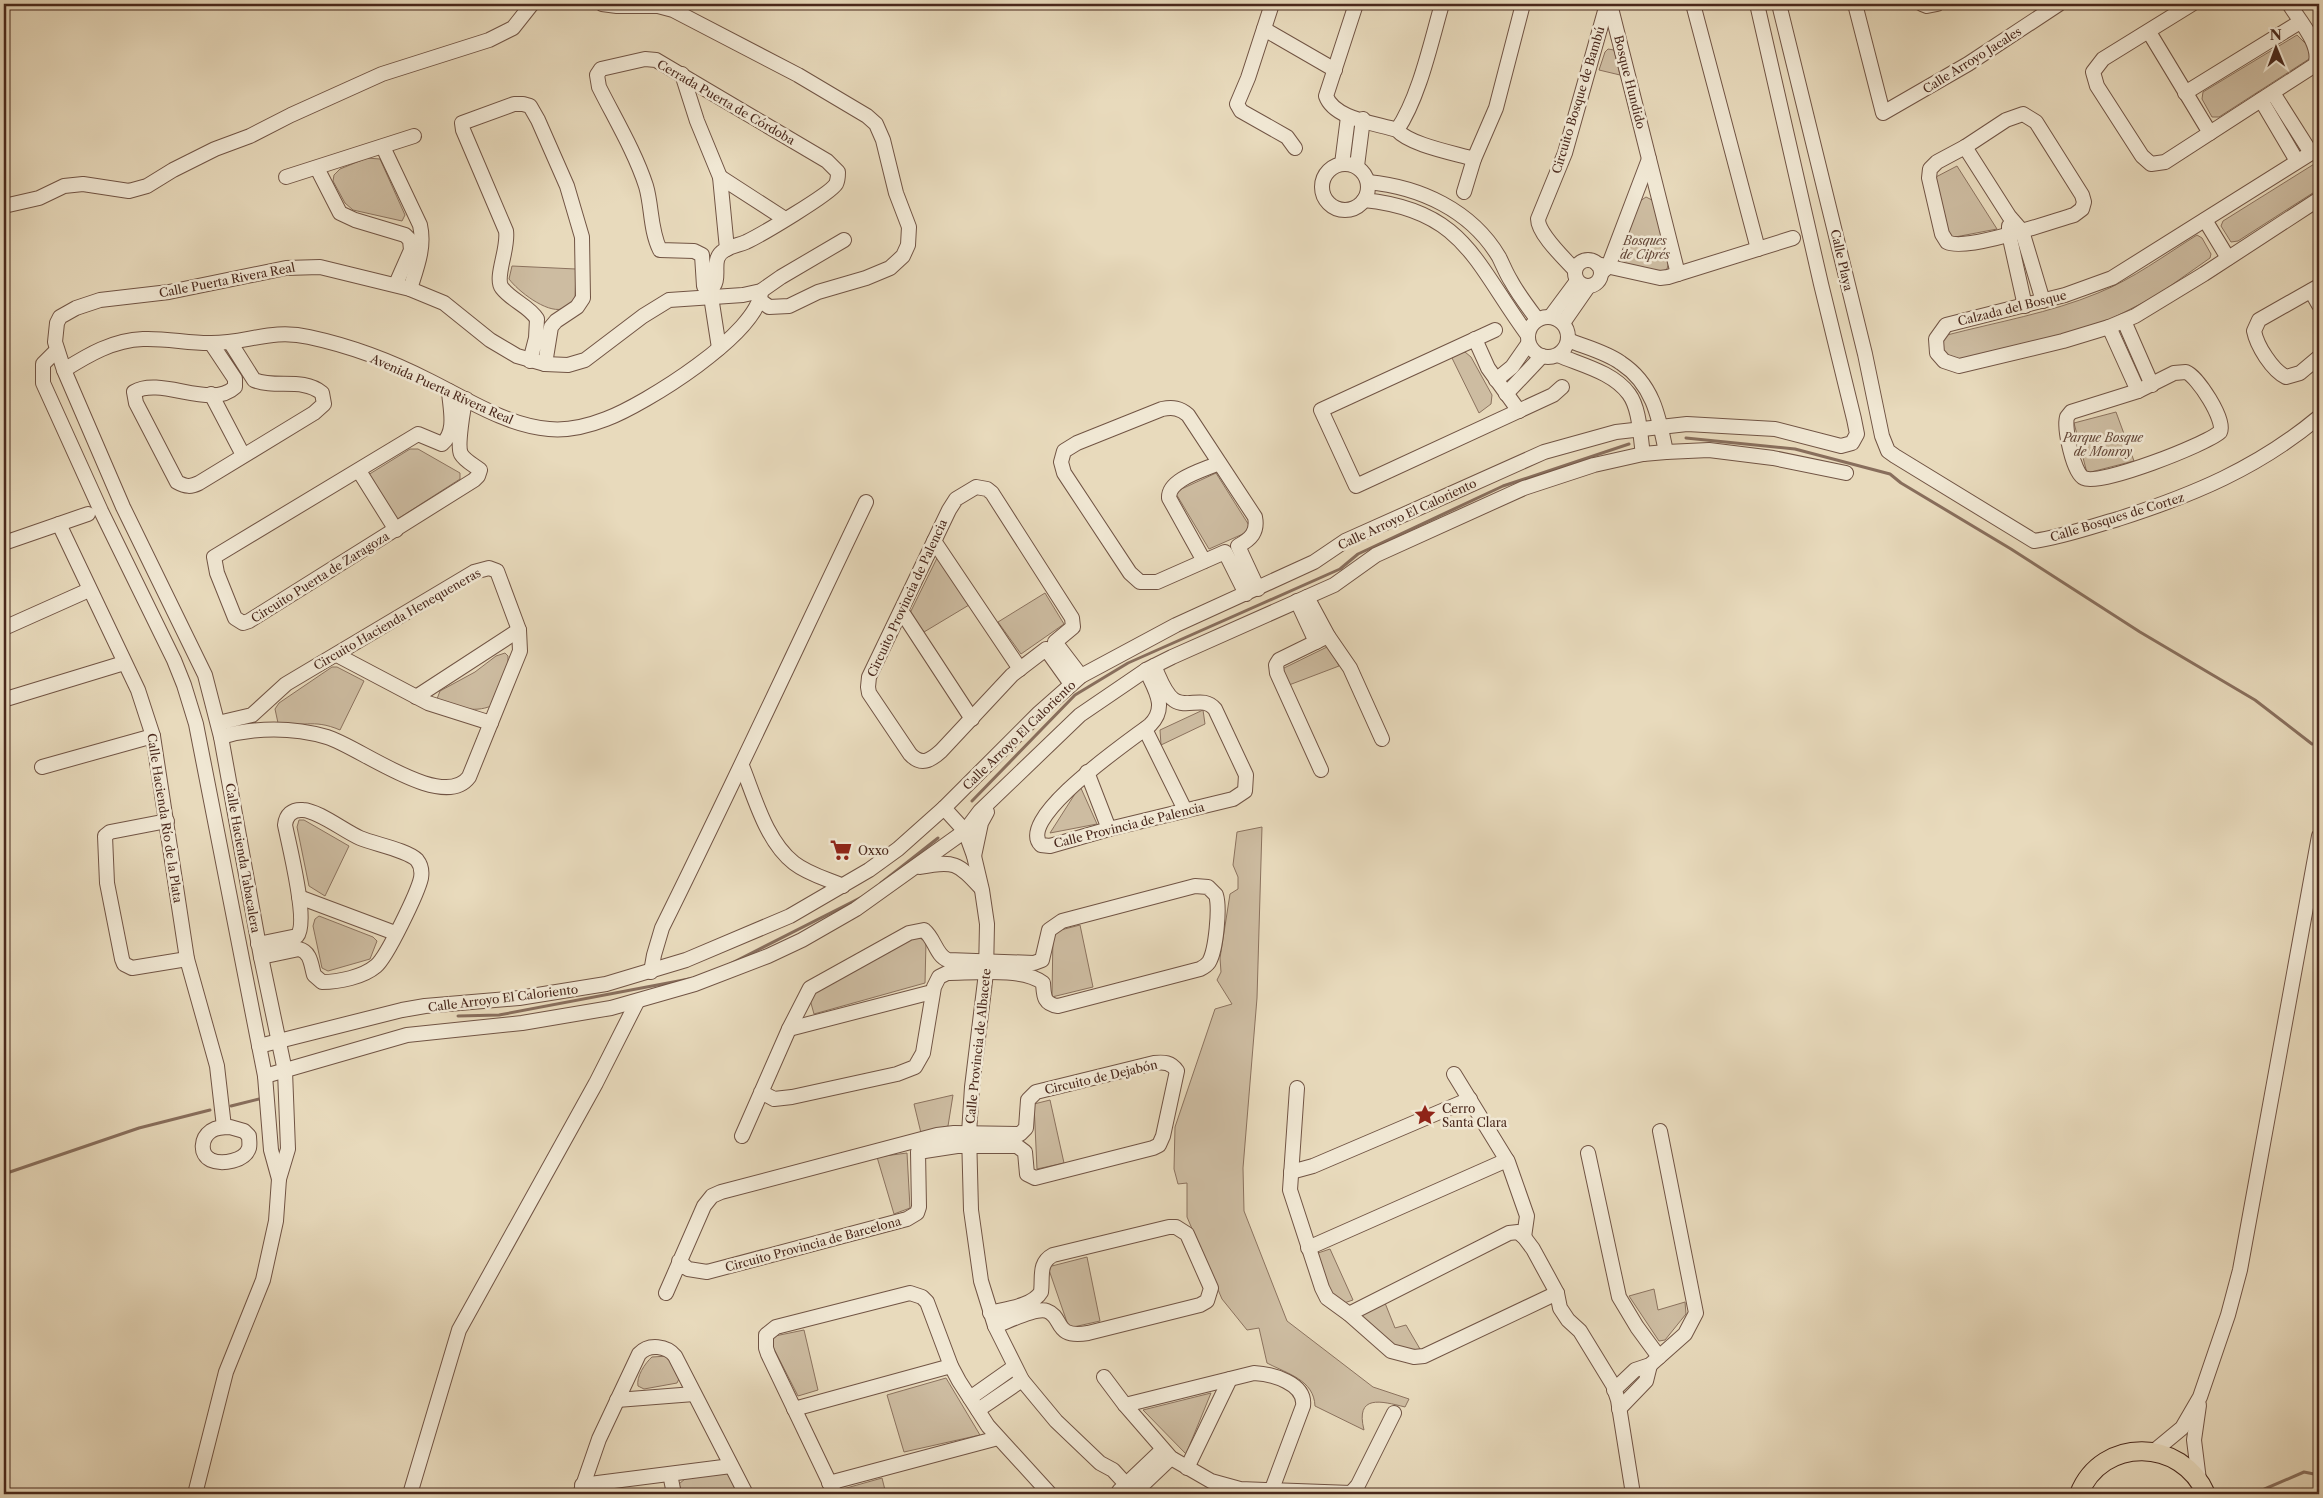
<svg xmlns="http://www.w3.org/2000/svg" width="2323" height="1498" viewBox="0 0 2323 1498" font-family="'Libre Caslon Text',serif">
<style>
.green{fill:#cdbca1;stroke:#8b725e}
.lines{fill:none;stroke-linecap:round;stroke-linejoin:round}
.stream{stroke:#886e5c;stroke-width:3}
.minor-casing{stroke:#715444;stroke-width:16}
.major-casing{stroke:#49281c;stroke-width:20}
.minor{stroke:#f0e7d3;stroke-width:14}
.major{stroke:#e8dabc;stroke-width:18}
.labels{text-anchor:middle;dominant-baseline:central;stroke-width:5;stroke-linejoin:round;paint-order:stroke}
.street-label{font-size:12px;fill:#49281c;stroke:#f0e7d3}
.park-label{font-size:12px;font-style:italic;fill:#634637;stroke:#f0e7d3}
.poi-label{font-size:12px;fill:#49281c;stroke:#f0e7d3;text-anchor:start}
</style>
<rect width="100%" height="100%" fill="#e8dabc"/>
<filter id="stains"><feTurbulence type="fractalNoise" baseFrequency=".004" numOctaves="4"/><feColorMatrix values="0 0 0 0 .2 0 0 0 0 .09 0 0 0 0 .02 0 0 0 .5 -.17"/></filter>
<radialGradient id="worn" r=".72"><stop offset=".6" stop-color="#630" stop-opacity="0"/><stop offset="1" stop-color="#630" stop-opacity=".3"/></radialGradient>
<!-- green -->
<g class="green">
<path d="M2297,35L2307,45L2311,55L2309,59L2219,117H2212L2202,99L2203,92Z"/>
<path d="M1608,49L1614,50L1620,75L1599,70L1605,52Z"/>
<path d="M367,158L380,159L405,215L402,221L353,210L345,203L333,181L334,175L340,169Z"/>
<path d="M2319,161V189L2238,241L2231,242L2221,226L2223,221Z"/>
<path d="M1957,166L1997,229L1950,238L1934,178Z"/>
<path d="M1646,197L1654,201L1669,261L1667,269L1661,272L1626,264L1621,261L1619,255L1640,201Z"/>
<path d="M2197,235L2202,238L2211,254L2210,258L2156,296L2107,321L2051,338L1961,360L1942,356L1943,339L1947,335C1997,322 2050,313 2098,293C2133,279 2165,255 2197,235Z"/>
<path d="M512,266L576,269L575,300C571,303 566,308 562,309C546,313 518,291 509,279Z"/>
<path d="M1465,352L1471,357L1492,395L1491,404L1479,413L1451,356Z"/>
<path d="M2116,412L2134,461L2087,473L2074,423Z"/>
<path d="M410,449H418L460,473V479L396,520L368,475Z"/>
<path d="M1216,473L1252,530L1209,549L1175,492Z"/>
<path d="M938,556L969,605L924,632L910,613Z"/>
<path d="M1045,593L1064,624L1021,654L998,622Z"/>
<path d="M1329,646L1339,666L1289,685L1282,669Z"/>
<path d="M505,653L508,656V663L491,706C475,713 452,708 437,699L440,691L475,672L496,656Z"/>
<path d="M332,667H337L364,681L340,730C312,718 302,728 278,723L275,709L279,703Z"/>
<path d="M1203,710L1205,724L1161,745L1160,730Z"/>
<path d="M1080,786L1097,824L1050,833Z"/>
<path d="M299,820H304L349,846L325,896L309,886L297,827Z"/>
<path d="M1262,827L1257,998L1243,1168L1244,1211L1287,1321L1373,1387L1409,1399L1405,1407C1381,1401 1355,1394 1364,1430L1315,1406C1314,1380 1288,1374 1267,1363L1259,1328L1247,1330L1222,1299L1187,1217V1183L1178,1184L1174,1169L1175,1127L1215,1009L1232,1004L1217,980L1221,972L1220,958L1230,894L1238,889V877L1233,865L1237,832Z"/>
<path d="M319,916L373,937L377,941L370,959L328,971L322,968L313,926L315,919Z"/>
<path d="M1080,925L1093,987L1052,997L1053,932Z"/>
<path d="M917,936L926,942L925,983L814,1014L809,996Z"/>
<path d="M953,1095L948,1126L921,1133L914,1104Z"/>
<path d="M1050,1100L1064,1163L1037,1169L1034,1104Z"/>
<path d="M907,1153L910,1208L894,1214L877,1157Z"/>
<path d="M1330,1249L1353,1300L1344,1303L1328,1294L1316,1256L1318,1253Z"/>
<path d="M1087,1257L1100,1321L1069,1328L1048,1267Z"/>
<path d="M1654,1289L1658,1310L1685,1302L1686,1314L1665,1340L1659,1341L1629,1296Z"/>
<path d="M1385,1303L1395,1328L1406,1325L1420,1349C1401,1357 1376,1331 1362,1319L1363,1313Z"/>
<path d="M804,1330L818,1390L798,1396L771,1343L775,1336Z"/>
<path d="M668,1356L680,1377L677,1383L644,1389L638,1386C636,1377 645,1363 652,1357Z"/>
<path d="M946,1378L980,1435L904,1452L887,1395Z"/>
<path d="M1211,1393L1186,1454L1143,1410Z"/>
<path d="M726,1472L732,1476L741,1494H681L679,1484L686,1478Z"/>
<path d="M882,1478L886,1494H846L843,1489Z"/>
</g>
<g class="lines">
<!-- stream -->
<g class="stream">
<path d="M1686,438L1795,449L1890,474L1901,483L2011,549L2140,632L2255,700L2312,744"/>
<path d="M972,801L1075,695L1128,663L1340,569L1358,554L1503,486L1629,444"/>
<path d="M881,883L938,838"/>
<path d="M730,964L860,898"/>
<path d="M458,1016L499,1015L689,979"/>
<path d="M231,1106L263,1098"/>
<path d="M4,1174L139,1128L210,1110"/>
<path d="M2253,1494L2304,1472L2319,1475"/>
</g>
<!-- minor casing -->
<g class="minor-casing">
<g id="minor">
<path d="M602,4L617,6H658L673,10L798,75L867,116L876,124L883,140L896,193L909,227L908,245L903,256L890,268L866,278L818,292L789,306L769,307L761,301"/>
<path d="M1272,4L1248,78L1237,104L1241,111L1287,137L1295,148"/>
<path d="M1356,4L1326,96C1334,119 1375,123 1397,130C1410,145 1454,153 1474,159"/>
<path d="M1610,4L1678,274"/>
<path d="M1693,4L1758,249"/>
<path d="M1779,4L1865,354L1882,436L1888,451L1895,456L2034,541C2062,537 2090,527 2118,519C2193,495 2258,468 2319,417"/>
<path d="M1855,4L1883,113L1968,64L2059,4"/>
<path d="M1922,4L1927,6L1937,4"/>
<path d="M2192,4L2103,59L2093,72L2097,86L2142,156L2151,164L2165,162L2315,65C2323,46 2298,19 2289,4"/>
<path d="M1264,29L1335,70"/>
<path d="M2149,32L2210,133"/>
<path d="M682,74L697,121L720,177L727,249"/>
<path d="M2185,93L2300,22"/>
<path d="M2273,93L2311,153"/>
<path d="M2261,100L2297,161"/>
<path d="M2023,114L2036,122L2082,195L2084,202L2082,209L2074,215C2050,222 1966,252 1947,242L1942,234L1929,178L1930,169L1937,162L1965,147L2006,120Z"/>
<path d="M1397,130C1419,98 1431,42 1442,4"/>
<path d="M383,147L420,225C425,247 417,267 410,289"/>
<path d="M1965,147L2009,216L2022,231L2043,301"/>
<path d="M2319,148L2112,278L2065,295L1946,325L1936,339L1937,353L1944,361L1959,366L2063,341L2109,327L2135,316L2204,274L2319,199"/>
<circle cx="1345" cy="187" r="23"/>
<path d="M1342,164L1348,117"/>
<path d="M1357,166L1363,119"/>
<path d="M317,168L340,213L355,220L405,235L410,240L411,250L396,284"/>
<path d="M286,177L414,136"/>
<path d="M720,177L785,219"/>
<path d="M1368,182C1420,187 1471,210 1499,257C1503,265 1506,273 1511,281C1518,294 1528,307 1537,319"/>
<path d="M1464,192L1474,159L1496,108L1523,4"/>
<path d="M1364,200C1464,210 1475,263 1527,334"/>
<path d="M4,206L39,198L64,186L83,184L129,191L147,186L173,170L215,149L250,136L291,115L382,74L489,40L513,28L532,4"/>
<path d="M2205,220L2228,258"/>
<path d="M2009,226V234L2025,306"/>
<circle cx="1588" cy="273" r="13"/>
<path d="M1597,264L1660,278L1668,277L1793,238"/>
<path d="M1575,270C1565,259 1538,234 1538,219L1565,153L1607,4"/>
<path d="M1601,273L1608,267L1649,159"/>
<path d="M2319,286L2259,320L2254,331C2257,346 2272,370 2286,377L2300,373L2319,357"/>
<path d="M710,290C724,279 708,259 725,250C731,246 739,245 746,242C761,235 830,194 836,184C838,180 838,176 838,172L827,161L656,60L645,59L601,69L597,75L599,87C615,119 635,152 646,186C652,206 650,230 660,250L694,251L702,255L704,286L710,290L719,348"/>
<path d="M2311,291L2319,305"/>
<path d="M1551,316L1577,281"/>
<circle cx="1548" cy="337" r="20"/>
<path d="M2124,321L2152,385"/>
<path d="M1563,323L1588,287"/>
<path d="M2109,327L2138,391"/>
<path d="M1495,330L1321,410L1356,486L1553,395L1562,387"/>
<path d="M1475,339L1488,368L1519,411"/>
<path d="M1568,340C1585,347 1606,352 1621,363C1653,384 1659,417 1666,452"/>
<path d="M211,343L235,379V387C211,410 161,376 134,392L136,403L177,482C186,487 191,487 199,483L314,413L324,404L322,393C302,377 276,389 254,380L230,342"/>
<path d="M57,350L43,364V383L101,511L174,660L184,685L196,724L265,1076L271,1150L279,1179"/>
<path d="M1558,355C1581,365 1613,372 1629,394C1640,409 1640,436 1643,454"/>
<path d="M530,361L536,338L537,319C529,306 512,301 502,288C494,278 509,248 506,231L463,130L462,123L514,104H523L530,106L538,120L567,186L582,237L583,298L577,307L556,321L551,327L545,364"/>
<path d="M64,370C88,355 113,340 143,339C165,338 187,343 209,343C245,344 271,328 309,337C351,346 393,362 430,381C468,400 506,425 549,429C569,431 588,426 606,419C644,405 760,333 761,291"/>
<path d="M2186,372C2197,376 2226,420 2220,432C2205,445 2100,486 2084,478C2073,473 2064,428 2067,417L2071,412L2138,391L2174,373Z"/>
<path d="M1496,380L1512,367L1528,344"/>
<path d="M449,391C450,409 457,431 442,444L418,434L214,557L217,573L235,618L243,623L249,621L474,480L478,476L480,470C474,465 465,461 461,454C457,446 463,408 466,399"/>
<path d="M211,394L243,455"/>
<path d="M1506,394L1542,356"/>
<path d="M359,471L396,530"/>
<path d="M59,524L138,690L153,736L187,959L217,1066L224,1127"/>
<path d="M934,541L1020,669"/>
<path d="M4,543L88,514"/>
<path d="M1204,561L1169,498C1168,479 1204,470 1219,463"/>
<path d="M1246,594L1225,552L1157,582H1140L1130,573L1064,473L1061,462L1064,451L1077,443L1162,409C1173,407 1180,408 1188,415L1255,517C1258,532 1251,539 1238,546L1258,589"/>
<path d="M1307,597L1328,636L1350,668L1382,739"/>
<path d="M1297,601L1316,642"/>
<path d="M902,612L972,719"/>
<path d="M4,628L89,590"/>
<path d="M337,655L428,703L491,723"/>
<path d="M1146,670C1155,690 1168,707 1150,725C1131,740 1015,818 1041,845L1050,846L1109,829L1233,799L1245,791L1246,775L1215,709C1203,695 1188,709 1174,700C1164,693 1159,676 1154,666"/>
<path d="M1071,684L1046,649L1012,675L941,751C930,761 921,766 910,754L869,693L868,687L869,677L949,510L956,499L976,487L987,489L992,493L1072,618L1073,627L1055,642L1081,676"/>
<path d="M416,697L519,630"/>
<path d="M6,699L124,663"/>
<path d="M218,723L252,715L286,684L474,572L489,568L497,571L519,630L520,651L469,777C443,812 358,746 327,737C293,727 255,727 221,737"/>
<path d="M1145,729L1185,810"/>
<path d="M742,766C755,798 766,841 794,863C808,874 827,879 843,886"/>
<path d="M42,767L153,736"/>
<path d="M1321,770L1277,673L1276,665L1279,660L1328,636"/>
<path d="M1087,772L1109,829"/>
<path d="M944,808L965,831L974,856L982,890L987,924L986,973L972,1087L969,1133L971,1210L981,1281L995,1326L1022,1380L1056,1421L1100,1463L1113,1470L1135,1494"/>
<path d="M167,821L110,832L105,836L107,883L122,959L124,964L132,968L187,959"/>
<path d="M974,856L981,823L987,812"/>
<path d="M920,867C954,860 958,863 981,888"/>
<path d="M299,897L395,933"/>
<path d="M258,944L297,936C309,923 289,845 285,825C286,815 292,809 303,810C319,811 344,831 360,838C374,844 407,850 417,860C421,865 422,872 421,878C418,892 387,957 376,966C363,977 339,982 322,982L314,975C311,965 311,952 299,949L261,957"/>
<path d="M651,972L654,955L662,928C732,787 798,644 866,502"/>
<path d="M789,1029L932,992"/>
<path d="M259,1046L402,1010L425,1006L519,998L606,984L686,960L790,916L869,870L898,849L944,808L1039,713L1081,676L1176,625L1314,562L1345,541L1544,452L1616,432L1687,424L1775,429L1841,446L1852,443L1857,434L1854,419L1821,284L1757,4"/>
<path d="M1454,1074L1508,1162L1527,1216L1524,1237"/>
<path d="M265,1076L407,1035L522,1023L611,1008L695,984L768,956L802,940L856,909L965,831L980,811L1080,715L1146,670L1172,657L1334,585L1376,555L1524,488L1594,465L1643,454L1666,452L1709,450L1773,458L1846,473"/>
<path d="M1297,1088L1290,1190L1322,1288L1327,1298L1349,1314L1391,1351L1414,1357L1424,1356L1557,1293"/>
<path d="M230,1127L244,1131L249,1136C249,1140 250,1144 249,1148C245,1161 222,1165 211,1160C199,1154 201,1138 211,1131C217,1127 223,1127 230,1127Z"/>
<path d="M742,1136L789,1029L810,988L909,933L924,930C935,939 936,956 948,960L1034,963L1042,960L1049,930L1062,921L1195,886L1208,887L1216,895C1220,908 1216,950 1209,962C1207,965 1204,967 1200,969L1058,1006C1043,1004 1044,995 1043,983C1023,967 972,973 947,973L939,977L934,987L923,1053L915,1067L897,1074L792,1097L774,1099L761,1092"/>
<path d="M1588,1153L1619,1297L1637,1327L1659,1357"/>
<path d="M1291,1172L1313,1166L1470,1099"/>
<path d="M1308,1248L1507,1160"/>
<path d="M666,1293L704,1206L712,1196L721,1192L937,1135L954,1133L1020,1134L1026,1128L1028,1100L1036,1092L1154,1063C1164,1062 1171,1062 1177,1071L1163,1136L1159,1145L1153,1148L1035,1178L1027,1174L1025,1152L1017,1146H957L918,1152L919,1207L917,1213L907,1219L707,1272L688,1269L679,1261"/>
<path d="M990,1313C1005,1309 1033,1306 1041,1292C1043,1277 1038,1263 1053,1255L1169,1227H1176L1187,1234L1211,1288L1207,1301L1200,1305L1088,1333C1053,1339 1064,1317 1047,1311C1036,1307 1007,1322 995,1326"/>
<path d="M1349,1314L1509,1233L1518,1232L1524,1237L1533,1249L1557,1293L1560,1308L1568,1320L1580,1331L1613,1385L1618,1400L1633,1494"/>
<path d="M1104,1377L1125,1405L1171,1458L1211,1481L1240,1489L1351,1493L1358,1485L1394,1413"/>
<path d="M1614,1390L1635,1370L1650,1365L1685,1334L1696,1313L1660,1131"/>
<path d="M970,1398L1014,1367"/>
<path d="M617,1400L694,1394"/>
<path d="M1125,1405L1254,1373C1272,1374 1306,1383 1303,1406L1272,1489"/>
<path d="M2199,1405L2194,1440L2199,1480"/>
<path d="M794,1409L951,1366"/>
<path d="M1619,1409L1646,1381L1650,1365"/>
<path d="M978,1410L1022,1380"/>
<path d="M2153,1452L2182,1428L2200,1397L2228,1315L2240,1270L2319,836"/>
<path d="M1187,1468L1230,1379"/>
<path d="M670,1474L674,1494"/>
<path d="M829,1483L998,1438"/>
<path d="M582,1485L731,1466"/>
<path d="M1119,1491L1162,1450"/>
<path d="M195,1494L226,1372L263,1280L276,1221L279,1179L288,1149L285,1071L261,957L221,737L205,675L123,507L64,370L55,342L57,323L60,317L76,308L100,300L169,292L286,268L320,267L410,289L444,303L490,340L517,356L545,364L568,365L585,360L643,316L669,300L743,295L761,291L781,277L844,240"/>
<path d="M410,1494L459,1330L596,1083L637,1002"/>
<path d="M580,1494L599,1439L639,1354C649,1343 667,1346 675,1356L746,1494"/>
<path d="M835,1494L768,1354L766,1348V1335L776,1327L910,1293L922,1297L927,1302L951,1366L959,1381L988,1426L1050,1494"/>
<path d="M1133,1494L1171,1458"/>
</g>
</g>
<!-- major casing -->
<g class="major-casing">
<path id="major" d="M2079,1494C2102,1436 2182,1438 2206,1494"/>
</g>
<!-- minor -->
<use href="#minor" class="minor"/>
<!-- major -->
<use href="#major" class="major"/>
</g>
<!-- icons -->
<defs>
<g id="supermarket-bare" transform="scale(1.725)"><path d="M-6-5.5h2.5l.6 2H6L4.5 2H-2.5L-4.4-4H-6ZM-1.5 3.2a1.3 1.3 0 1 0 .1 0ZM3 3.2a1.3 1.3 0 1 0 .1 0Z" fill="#8f2418" stroke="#f0e7d3" stroke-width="2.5" paint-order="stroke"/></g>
<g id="sight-bare" transform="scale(1.725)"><path d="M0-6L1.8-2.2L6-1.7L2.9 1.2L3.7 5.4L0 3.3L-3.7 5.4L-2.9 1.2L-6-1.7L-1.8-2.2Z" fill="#8f2418" stroke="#f0e7d3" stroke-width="2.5" paint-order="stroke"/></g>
</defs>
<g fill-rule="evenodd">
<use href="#supermarket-bare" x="841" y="850"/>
<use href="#sight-bare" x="1425" y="1115"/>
</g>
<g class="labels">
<!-- street labels -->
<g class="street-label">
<text transform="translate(1972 60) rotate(-32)">Calle Arroyo Jacales</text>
<text transform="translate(1630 82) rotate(76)">Bosque Hundido</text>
<text transform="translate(1578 100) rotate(-73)">Circuito Bosque de Bambú</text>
<text transform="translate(726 102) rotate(30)">Cerrada Puerta de Córdoba</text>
<text transform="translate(1842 260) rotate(77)">Calle Playa</text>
<text transform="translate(227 280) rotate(-11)">Calle Puerta Rivera Real</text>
<text transform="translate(2012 308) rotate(-14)">Calzada del Bosque</text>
<text transform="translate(442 389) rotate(24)">Avenida Puerta Rivera Real</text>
<text transform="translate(1407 514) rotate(-25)">Calle Arroyo El Caloriento</text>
<text transform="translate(2117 517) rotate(-17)">Calle Bosques de Cortez</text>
<text transform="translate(320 577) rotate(-32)">Circuito Puerta de Zaragoza</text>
<text transform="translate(907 598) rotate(-65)">Circuito Provincia de Palencia</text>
<text transform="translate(397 619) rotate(-30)">Circuito Hacienda Henequeneras</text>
<text transform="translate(1019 735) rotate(-44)">Calle Arroyo El Caloriento</text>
<text transform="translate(165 818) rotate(81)">Calle Hacienda Río de la Plata</text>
<text transform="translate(1129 825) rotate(-14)">Calle Provincia de Palencia</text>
<text transform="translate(243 858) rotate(80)">Calle Hacienda Tabacalera</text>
<text transform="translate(503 998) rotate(-7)">Calle Arroyo El Caloriento</text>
<text transform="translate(978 1046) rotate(-84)">Calle Provincia de Albacete</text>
<text transform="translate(1101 1077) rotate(-13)">Circuito de Dejabón</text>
<text transform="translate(813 1244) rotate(-15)">Circuito Provincia de Barcelona</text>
</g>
<!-- park labels -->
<g class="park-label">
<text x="1645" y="240">Bosques<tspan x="1645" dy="14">de Ciprés</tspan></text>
<text x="2103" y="437">Parque Bosque<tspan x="2103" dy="14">de Monroy</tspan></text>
</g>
<!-- poi labels -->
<g class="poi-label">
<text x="858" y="850">Oxxo</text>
<text x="1442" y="1108">Cerro<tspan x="1442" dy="14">Santa Clara</tspan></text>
</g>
</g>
<!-- margin -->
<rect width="2323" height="1498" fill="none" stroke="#e8dabc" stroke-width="20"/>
<rect x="5" y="5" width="2313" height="1488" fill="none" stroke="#49281c" stroke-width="2.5"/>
<rect x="10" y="10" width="2303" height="1478" fill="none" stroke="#49281c"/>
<!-- north arrow -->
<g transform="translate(2276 48) rotate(359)" stroke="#f0e7d3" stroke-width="4" paint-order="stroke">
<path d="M0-4L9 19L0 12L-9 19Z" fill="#49281c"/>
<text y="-8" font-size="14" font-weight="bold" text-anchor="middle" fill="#49281c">N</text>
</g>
<rect width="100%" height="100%" filter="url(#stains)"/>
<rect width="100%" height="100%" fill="url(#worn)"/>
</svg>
